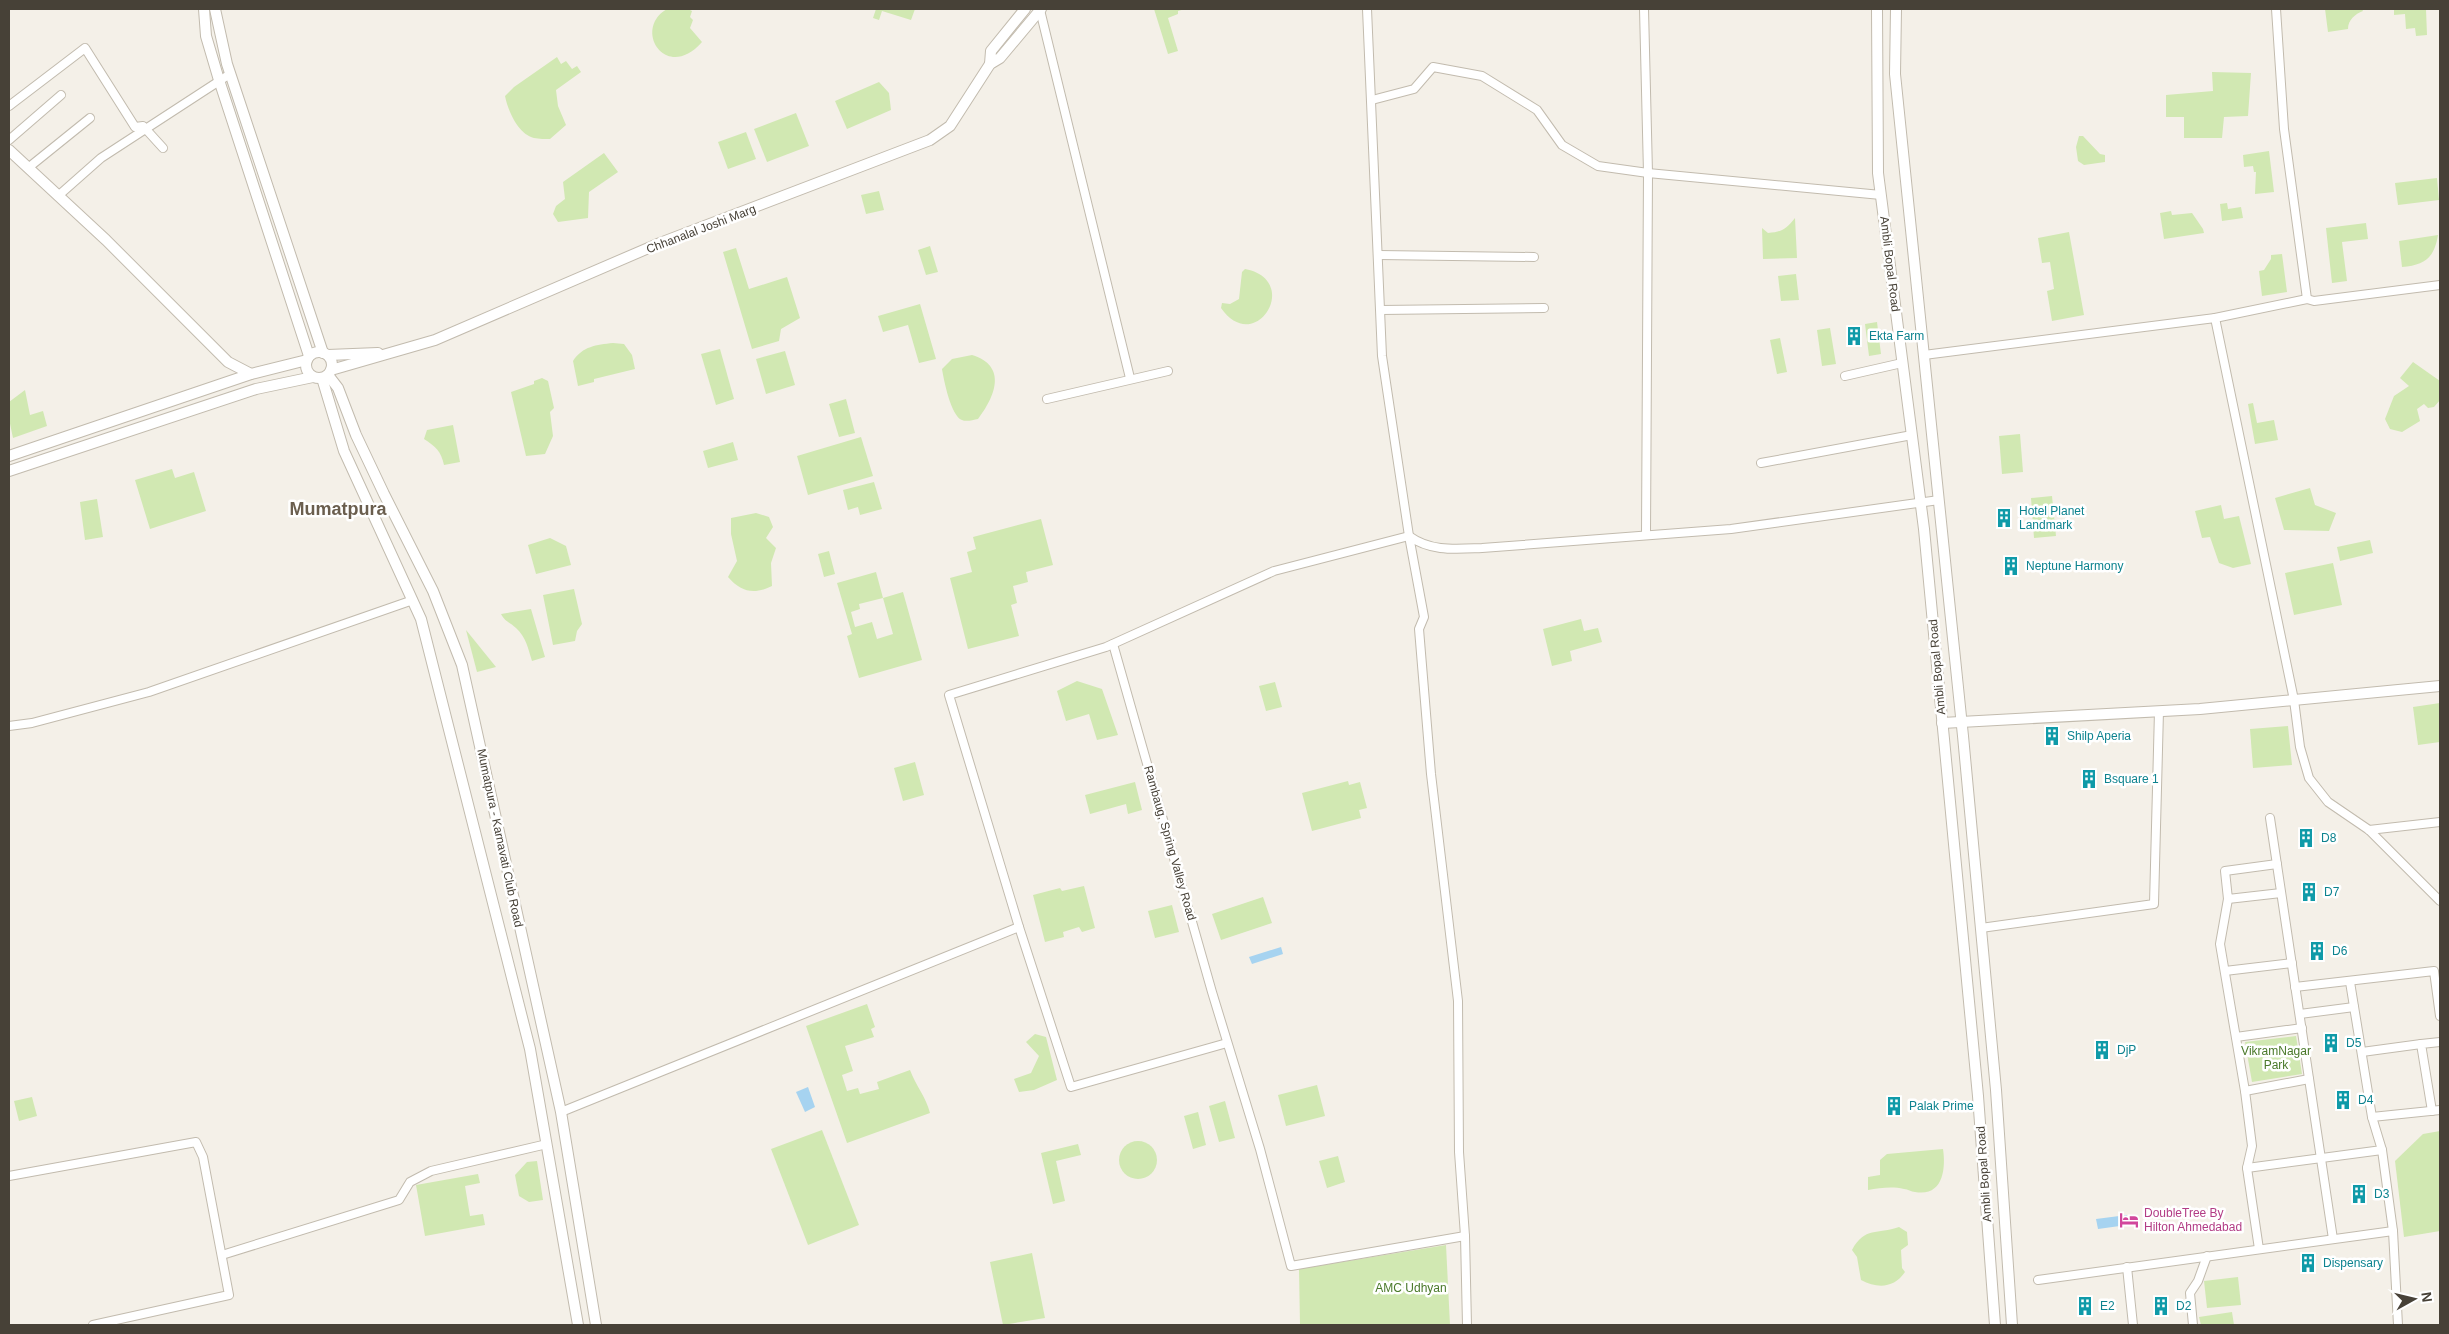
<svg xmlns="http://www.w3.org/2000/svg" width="2449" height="1334" viewBox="0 0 2449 1334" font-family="Arial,sans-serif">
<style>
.green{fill:#d1e8b2}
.water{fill:#a6d3f0}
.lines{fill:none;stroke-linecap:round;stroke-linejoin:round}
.minor-casing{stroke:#c2bbae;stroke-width:10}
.tertiary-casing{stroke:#c2bbae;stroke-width:12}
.minor{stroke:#fff;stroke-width:8}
.tertiary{stroke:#fff;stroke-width:10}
.labels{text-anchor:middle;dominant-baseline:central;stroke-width:5;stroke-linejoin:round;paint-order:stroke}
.street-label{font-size:12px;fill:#474137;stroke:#fff}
.culture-label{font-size:12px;fill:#0d838f;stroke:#fff;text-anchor:start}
.park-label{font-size:12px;fill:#4a792a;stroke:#fff}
.hotel-label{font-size:12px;fill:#b23c85;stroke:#fff;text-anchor:start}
.district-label{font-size:18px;font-weight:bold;fill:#6a5e4e;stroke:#fff}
</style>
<rect width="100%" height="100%" fill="#f4f0e8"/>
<!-- green -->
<g class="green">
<path d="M667,9H688L692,11L690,17L693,20L690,28L702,42C666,83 632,29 667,9Z"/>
<path d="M876,9H915L911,20L882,11L879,20L873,18Z"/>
<path d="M1154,9H1185L1178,11V14L1168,18L1178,51L1168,54Z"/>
<path d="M2325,9H2362L2363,11C2355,14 2348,20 2348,29L2328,32Z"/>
<path d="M2394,9H2426L2427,35L2416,36L2415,28L2406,29L2405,14L2394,15Z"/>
<path d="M557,57L561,64L566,61L572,69L577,66L581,72L556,90L558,106L566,125L550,139C545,139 539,139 534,138C518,134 508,111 505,96L514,87Z"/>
<path d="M2212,72L2251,73L2248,116L2224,117L2222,138H2184V117H2166V95L2213,91Z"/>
<path d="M879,82L889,93L891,110L847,129L835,101Z"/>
<path d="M796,113L809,146L767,162L754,129Z"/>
<path d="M746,132L756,159L728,169L718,142Z"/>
<path d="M2079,136H2083L2100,154L2105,155V162L2084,165L2078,161L2076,147Z"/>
<path d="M2269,151L2274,192L2255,194L2256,172H2254L2253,166L2244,167L2243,155Z"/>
<path d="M604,153L618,172L589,192L588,218L558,222L553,214L556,206L565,199L563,182Z"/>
<path d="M2437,178L2439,200L2398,205L2395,183Z"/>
<path d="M879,191L884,210L866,214L861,195Z"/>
<path d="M2227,203L2228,209L2241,207L2243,218L2222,221L2220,204Z"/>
<path d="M2171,211L2172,215L2192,213L2203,229L2204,233L2164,239L2160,213Z"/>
<path d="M1795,218L1797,258L1763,259L1762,228L1768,233C1782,232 1786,229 1795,218Z"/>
<path d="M2366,223L2368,239L2342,242L2347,281L2332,283L2326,228Z"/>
<path d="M2069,232L2084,315L2052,321L2047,291L2054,289L2050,262L2042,263L2038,238Z"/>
<path d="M2438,235C2434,259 2424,265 2402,267L2399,241Z"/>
<path d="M930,246L938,272L926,275L918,250Z"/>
<path d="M736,248L749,289L787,277L800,318L781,329L779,341L752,349L723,252Z"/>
<path d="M2282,254L2287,292L2262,296L2259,271L2264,270L2271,259V255Z"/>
<path d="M1245,269C1303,280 1255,357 1221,308L1222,303L1230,304L1239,299L1242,272Z"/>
<path d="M1796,274L1799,300L1781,301L1778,276Z"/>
<path d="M920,304L936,359L919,363L908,325L883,332L878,316Z"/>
<path d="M1877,322L1881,354L1869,356L1865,324Z"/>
<path d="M1830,328L1836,364L1822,366L1817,330Z"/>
<path d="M1780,338L1787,372L1777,374L1770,340Z"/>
<path d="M613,343L624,344L632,355L635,369L594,379V382L578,386L573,361C583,346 596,345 613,343Z"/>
<path d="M720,349L734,399L716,405L701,354Z"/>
<path d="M785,351L795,385L766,394L756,359Z"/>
<path d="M972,355C1008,366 995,397 978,419C973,420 966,422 962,420C951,416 944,381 942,369L952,359Z"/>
<path d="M2413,362L2440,381V400L2434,407L2428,408L2424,404L2417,409L2420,421L2402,432L2390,429L2385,419L2394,396L2409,386L2400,378Z"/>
<path d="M542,378L548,381L554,408L550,412L553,436L545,454L526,456L511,392L534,384V381Z"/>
<path d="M25,390L30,415L43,411L47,426L13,438L9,419V402Z"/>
<path d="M846,399L855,433L839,437L829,404Z"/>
<path d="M2253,403L2257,423L2274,420L2278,440L2255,444L2248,404Z"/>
<path d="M453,425L460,462L444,465C441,451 436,447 424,439L427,430Z"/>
<path d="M2020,434L2023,472L2002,474L1999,436Z"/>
<path d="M861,437L873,476L808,495L797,456Z"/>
<path d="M733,442L738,460L708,468L703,451Z"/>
<path d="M172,469L175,478L194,472L206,511L150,529L135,480Z"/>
<path d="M874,482L882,509L860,515L858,507L848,510L843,490Z"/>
<path d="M2310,488L2315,505L2336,513L2329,531L2284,530L2275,498Z"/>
<path d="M2052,496L2056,536L2034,538L2031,498Z"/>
<path d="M97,499L103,537L85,540L80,502Z"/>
<path d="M2221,505L2224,519L2239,516L2251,564L2233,568L2219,563L2210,537L2202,538L2195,511Z"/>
<path d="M756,513L769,517L773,527L766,538L776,548L771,563L772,586C754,595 741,592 728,577L737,561L731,534V518Z"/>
<path d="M1041,519L1053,565L1026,572L1028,582L1013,586L1017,603L1011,605L1019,636L968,649L950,578L972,572L967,552L976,549L973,537Z"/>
<path d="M550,538L566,546L571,565L536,574L528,545Z"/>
<path d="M2370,540L2373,553L2340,561L2337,547Z"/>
<path d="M829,551L835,574L824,577L818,554Z"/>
<path d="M2333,563L2342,605L2294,615L2285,573Z"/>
<path d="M876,572L883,598L859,604L860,609L851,612L855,627L872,622L877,639L893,634L883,598L903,592L922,660L859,678L847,636L852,634L837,583Z"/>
<path d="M574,589L582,624L577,631L575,641L553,645L543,595Z"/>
<path d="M531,609L545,657L532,661C528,648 526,637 516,628C510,622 505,622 501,614Z"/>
<path d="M1581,619L1584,631L1598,628L1602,642L1570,651L1572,661L1552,666L1543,629Z"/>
<path d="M466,630L496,667L477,672Z"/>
<path d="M1077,681L1102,689L1118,735L1097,740L1089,714L1066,721L1057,691Z"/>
<path d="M1275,682L1282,707L1266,711L1259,686Z"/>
<path d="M2440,703V742L2418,745L2413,707Z"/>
<path d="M2288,726L2292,765L2253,768L2250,729Z"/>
<path d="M915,762L924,795L903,801L894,768Z"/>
<path d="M1348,781L1349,785L1360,782L1367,808L1359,810L1361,818L1312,831L1302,793Z"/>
<path d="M1135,782L1142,810L1128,814L1126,804L1090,814L1085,795Z"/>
<path d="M1084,886L1095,928L1082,932L1079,927L1063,932L1064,937L1045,942L1033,895L1060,888L1062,891Z"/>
<path d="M1263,897L1272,923L1221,940L1212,914Z"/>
<path d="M1172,905L1179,932L1155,938L1148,911Z"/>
<path d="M867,1004L875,1027L871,1029L874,1037L845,1046L853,1071L842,1075L847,1091L858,1088L860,1094L879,1089L877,1082L910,1070C916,1086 926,1097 930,1113L847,1143L806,1026Z"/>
<path d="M1035,1034L1046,1037L1057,1080L1034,1090L1019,1092L1014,1079L1031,1073L1039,1056L1026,1042Z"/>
<path d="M2296,1036L2302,1074L2252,1082L2245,1042Z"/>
<path d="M1317,1085L1325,1116L1286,1126L1278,1095Z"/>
<path d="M32,1097L37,1116L19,1121L14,1101Z"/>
<path d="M1225,1101L1235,1138L1219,1142L1209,1106Z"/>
<path d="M1198,1112L1206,1145L1193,1149L1184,1116Z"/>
<path d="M822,1130L859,1225L808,1245L771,1149Z"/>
<path d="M2440,1131V1231L2404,1237L2395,1161L2423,1134Z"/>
<circle cx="1138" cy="1160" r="19"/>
<path d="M1078,1144L1081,1155L1056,1161L1065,1201L1053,1204L1041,1153Z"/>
<path d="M1943,1149C1946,1169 1943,1197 1915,1192C1911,1192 1908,1189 1904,1189C1892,1186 1880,1188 1868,1190V1177L1880,1175V1160L1887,1154Z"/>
<path d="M1338,1156L1345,1182L1327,1188L1319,1161Z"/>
<path d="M537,1161L543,1200L529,1202L519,1196L515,1175L527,1162Z"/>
<path d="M478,1174L480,1183L465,1186L470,1216L483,1214L485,1225L425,1236L416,1185Z"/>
<path d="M1899,1227L1907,1232L1908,1245L1901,1250L1902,1268L1905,1272C1894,1288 1878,1289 1861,1280L1857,1257L1852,1250C1865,1226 1877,1235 1899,1227Z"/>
<path d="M1446,1245L1450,1325H1300L1299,1269Z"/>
<path d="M1032,1253L1045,1318L1003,1325L990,1262Z"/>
<path d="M2238,1277L2241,1305L2207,1308L2204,1281Z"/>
<path d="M2232,1312L2234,1325H2201L2199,1317Z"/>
</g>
<!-- water -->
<g class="water">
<path d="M1281,947L1283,954L1252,964L1249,957Z"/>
<path d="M808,1087L815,1107L805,1112L796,1092Z"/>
<path d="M2127,1215V1225L2098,1229L2096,1219Z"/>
</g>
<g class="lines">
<!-- minor casing -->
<g class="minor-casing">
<g id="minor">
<path d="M1367,9L1382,356L1409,536L1424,617L1419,629L1431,774L1458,1001L1459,1152L1465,1236L1467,1325"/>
<path d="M1644,9L1648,173L1646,534"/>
<path d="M2276,9L2284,129L2307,299"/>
<path d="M1040,10L1130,378"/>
<path d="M1372,100L1414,89L1433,67L1482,76L1537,110L1562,145L1598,166L1648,173L1881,195"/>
<path d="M9,106L85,48L135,127L143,126L163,148"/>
<path d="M9,140L61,95"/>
<path d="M28,168L90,118"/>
<path d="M58,196L101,158L230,74"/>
<path d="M1379,255L1534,257"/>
<path d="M1381,310L1544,308"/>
<path d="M2215,318L2307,299L2314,301L2440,285"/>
<path d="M1924,355L2215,318L2294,700L2300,747L2309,778L2328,802L2369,830L2440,901"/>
<path d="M1845,376L1902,363"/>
<path d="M1047,399L1168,371"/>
<path d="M1761,463L1912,435"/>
<path d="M1113,644L1212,992L1260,1149L1291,1266L1465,1236"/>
<path d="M9,726L32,723L149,692L413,600"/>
<path d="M2270,818L2333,1239"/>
<path d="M2369,830L2440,822"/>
<path d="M2277,864L2225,871L2228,899L2281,893"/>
<path d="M2228,899L2220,944L2245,1091L2252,1146L2247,1168L2259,1249"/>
<path d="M1019,927L1071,1087L1227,1043"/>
<path d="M1981,928L2154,904L2159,711"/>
<path d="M2225,971L2292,963"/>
<path d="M2295,987L2434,971L2440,1016"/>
<path d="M2300,1014L2354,1007"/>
<path d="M2236,1037L2302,1028"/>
<path d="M2362,1052L2421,1044"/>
<path d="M2245,1091L2309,1079"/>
<path d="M2432,1111L2421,1044L2440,1042"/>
<path d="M561,1112L1019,927L949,695L1106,647L1274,571L1409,536C1431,552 1456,549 1482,548L1731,529L1939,500"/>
<path d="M2372,1117L2440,1110"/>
<path d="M2382,1150L2393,1231L2398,1325"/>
<path d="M2247,1168L2382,1150L2372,1117L2350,982"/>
<path d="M9,1176L196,1142L203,1157L229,1295L93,1325"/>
<path d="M222,1255L399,1200L410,1182L431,1171L547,1144"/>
<path d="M2127,1267L2133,1325"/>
<path d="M2038,1280L2393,1231"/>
<path d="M2193,1325L2190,1293L2198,1281L2207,1256"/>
</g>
</g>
<!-- tertiary casing -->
<g class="tertiary-casing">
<g id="tertiary">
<path d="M204,9L206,36L219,80L309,356"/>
<path d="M215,9L227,64L323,353"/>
<path d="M1877,9L1878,173L1924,529L1978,1096L1995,1325"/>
<path d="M1896,9L1895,74L1963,736L1996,1090L2012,1325"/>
<path d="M990,64L991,51L1025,9"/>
<path d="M9,150L106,240L228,362L251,374"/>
<circle cx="319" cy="365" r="13"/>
<path d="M328,355L378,353"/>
<path d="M331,370L435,340L660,243L930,140L950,126L990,64L1000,58L1041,9"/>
<path d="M328,375L338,388L356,435L384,494L433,591L462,665L561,1112L596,1325"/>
<path d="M322,378L344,451L421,619L530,1049L578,1325"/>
<path d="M9,456L251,374L307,360"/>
<path d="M9,471L256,389L313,377"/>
<path d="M1942,723L2200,709L2440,686"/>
</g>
</g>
<!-- minor -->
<use href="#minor" class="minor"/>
<!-- tertiary -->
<use href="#tertiary" class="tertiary"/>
</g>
<!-- icons -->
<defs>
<g id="building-bare" transform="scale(1.5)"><path d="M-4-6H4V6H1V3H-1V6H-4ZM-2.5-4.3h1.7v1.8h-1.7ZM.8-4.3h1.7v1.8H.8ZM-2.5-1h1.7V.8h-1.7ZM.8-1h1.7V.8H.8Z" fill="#0f9aa8" stroke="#fff" stroke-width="2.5" paint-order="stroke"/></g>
<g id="hotel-bare" transform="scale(1.5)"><path d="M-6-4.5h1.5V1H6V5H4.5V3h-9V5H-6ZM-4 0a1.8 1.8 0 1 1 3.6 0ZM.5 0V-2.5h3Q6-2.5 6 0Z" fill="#d1479c" stroke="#fff" stroke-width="2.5" paint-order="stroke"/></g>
</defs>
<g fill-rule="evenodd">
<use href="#building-bare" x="1854" y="336"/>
<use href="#building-bare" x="2004" y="518"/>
<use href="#building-bare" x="2011" y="566"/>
<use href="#building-bare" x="2052" y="736"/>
<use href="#building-bare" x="2089" y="779"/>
<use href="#building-bare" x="2306" y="838"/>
<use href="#building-bare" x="2309" y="892"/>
<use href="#building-bare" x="2317" y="951"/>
<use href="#building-bare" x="2331" y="1043"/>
<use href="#building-bare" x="2102" y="1050"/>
<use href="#building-bare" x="2343" y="1100"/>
<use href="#building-bare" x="1894" y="1106"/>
<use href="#building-bare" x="2359" y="1194"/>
<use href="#hotel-bare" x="2129" y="1220"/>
<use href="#building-bare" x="2308" y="1263"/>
<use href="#building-bare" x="2085" y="1306"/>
<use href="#building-bare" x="2161" y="1306"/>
</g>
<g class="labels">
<!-- street labels -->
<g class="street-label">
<text transform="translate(701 229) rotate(-21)">Chhanalal Joshi Marg</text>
<text transform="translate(1890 264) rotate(83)">Ambli Bopal Road</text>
<text transform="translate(1937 667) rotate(-95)">Ambli Bopal Road</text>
<text transform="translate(500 838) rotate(78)">Mumatpura - Karnavati Club Road</text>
<text transform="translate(1170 843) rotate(74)">Rambaug, Spring Valley Road</text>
<text transform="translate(1984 1174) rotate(-94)">Ambli Bopal Road</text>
</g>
<!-- culture labels -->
<g class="culture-label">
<text x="1869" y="336">Ekta Farm</text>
<text x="2019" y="511">Hotel Planet<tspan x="2019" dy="14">Landmark</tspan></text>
<text x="2026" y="566">Neptune Harmony</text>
<text x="2067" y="736">Shilp Aperia</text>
<text x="2104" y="779">Bsquare 1</text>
<text x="2321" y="838">D8</text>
<text x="2324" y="892">D7</text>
<text x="2332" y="951">D6</text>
<text x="2346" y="1043">D5</text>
<text x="2117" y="1050">DjP</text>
<text x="2358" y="1100">D4</text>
<text x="1909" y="1106">Palak Prime</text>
<text x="2374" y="1194">D3</text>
<text x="2323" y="1263">Dispensary</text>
<text x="2100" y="1306">E2</text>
<text x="2176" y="1306">D2</text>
</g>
<!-- park labels -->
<g class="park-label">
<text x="2276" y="1051">VikramNagar<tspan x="2276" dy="14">Park</tspan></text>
<text x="1411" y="1288">AMC Udhyan</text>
</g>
<!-- hotel labels -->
<g class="hotel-label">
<text x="2144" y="1213">DoubleTree By<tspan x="2144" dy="14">Hilton Ahmedabad</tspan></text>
</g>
<!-- district labels -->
<g class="district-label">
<text x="338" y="509">Mumatpura</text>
</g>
</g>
<!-- border -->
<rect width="2449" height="1334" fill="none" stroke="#474137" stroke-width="20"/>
<!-- north arrow -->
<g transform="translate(2414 1299) rotate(82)" stroke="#ffffff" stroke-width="4" paint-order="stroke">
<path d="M0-4L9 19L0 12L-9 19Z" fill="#474137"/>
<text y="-8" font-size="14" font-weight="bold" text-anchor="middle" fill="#474137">N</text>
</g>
</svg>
